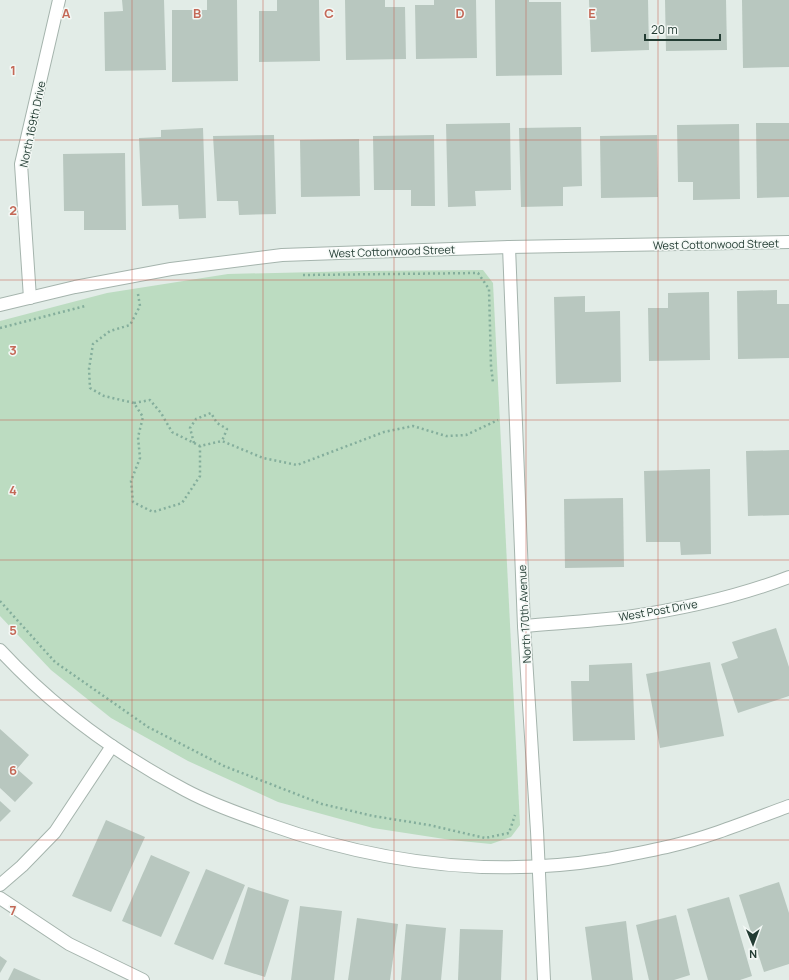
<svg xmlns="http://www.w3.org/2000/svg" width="789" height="980" viewBox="0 0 789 980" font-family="Manrope,sans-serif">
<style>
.green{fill:#bcdcc1}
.building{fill:#b8c7bf}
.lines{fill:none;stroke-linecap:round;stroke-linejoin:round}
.minor-casing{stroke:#a5b4ad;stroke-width:14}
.path{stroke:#84ae9c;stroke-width:2.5;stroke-dasharray:2 3;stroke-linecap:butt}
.minor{stroke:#fff;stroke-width:12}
.grid{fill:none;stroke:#c46857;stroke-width:1;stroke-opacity:0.55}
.labels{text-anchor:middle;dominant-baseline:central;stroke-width:3;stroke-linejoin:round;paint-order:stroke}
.street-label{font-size:11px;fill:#233c33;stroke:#f3f8f5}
.grid-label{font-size:13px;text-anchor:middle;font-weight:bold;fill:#c46857;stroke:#f3f8f5;stroke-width:3;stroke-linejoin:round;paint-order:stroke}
</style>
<rect width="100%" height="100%" fill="#e2ece7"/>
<!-- green -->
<path class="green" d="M483,270L493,283L520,825L511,837L491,844L451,840L373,828L278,802L188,761L111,718L51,670L0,616V321L107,293L228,274L360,271Z"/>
<!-- building -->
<g class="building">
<path d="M122,0H164L166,70L105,71L104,12L123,11Z"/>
<path d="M207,0H237L238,81L172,82V10H207Z"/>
<path d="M277,0H319L320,61L259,62V11H277Z"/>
<path d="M345,0H385V7H405L406,59L346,60Z"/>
<path d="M434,0H476L477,58L416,59L415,5H434Z"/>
<path d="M495,0H529V2H561L562,75L496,76Z"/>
<path d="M589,0H648L649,50L591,52Z"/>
<path d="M665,0H726L727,50L666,51Z"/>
<path d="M742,0H789V67L743,68Z"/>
<path d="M510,123L511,190L475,191L476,206L448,207L446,124Z"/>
<path d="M756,123H789V197L757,198Z"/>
<path d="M739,124L740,199L693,200V182H678L677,125Z"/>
<path d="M581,127L582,186L563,187V206L521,207L519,128Z"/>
<path d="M203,128L206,218L179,219L178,205L142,206L139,138L161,137V130Z"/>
<path d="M274,135L276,214L239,215L238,201H217L213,136Z"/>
<path d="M434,135L435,206H411V190H374L373,136Z"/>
<path d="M657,135L658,197L601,198L600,136Z"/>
<path d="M359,139L360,196L301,197L300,140Z"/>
<path d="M125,153L126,230H84V211H64L63,154Z"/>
<path d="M777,290V304H789V358L738,359L737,291Z"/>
<path d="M709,292L710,360L649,361L648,308H668V293Z"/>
<path d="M585,296V312L620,311L621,382L556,384L554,297Z"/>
<path d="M789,450V515L748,516L746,451Z"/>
<path d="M710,469L711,554L681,555L680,542H646L644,471Z"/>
<path d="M623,498L624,567L565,568L564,499Z"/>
<path d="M776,628L789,667V696L738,713L721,664L738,658L732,642Z"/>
<path d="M710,662L724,736L660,748L646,674Z"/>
<path d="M632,663L635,740L573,741L571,681H589V665Z"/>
<path d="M0,729L29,755L17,769L33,783L15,802L0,788Z"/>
<path d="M0,801L11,811L0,822Z"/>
<path d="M106,820L145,837L111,912L72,896Z"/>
<path d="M151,855L190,872L161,937L122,921Z"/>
<path d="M206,869L245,885L213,960L174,944Z"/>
<path d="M779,882L789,913V964L764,972L739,895Z"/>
<path d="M248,887L289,900L265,977L224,964Z"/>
<path d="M729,897L752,976L740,980H708L687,909Z"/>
<path d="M300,906L342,911L334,980H291Z"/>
<path d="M676,915L690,975L674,980H649L636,925Z"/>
<path d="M357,918L398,924L390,980H348Z"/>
<path d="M626,921L633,980H592L585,927Z"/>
<path d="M406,924L446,928L441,980H401Z"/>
<path d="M460,929L503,930L501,980H458Z"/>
<path d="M0,956L7,961L0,973Z"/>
<path d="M14,968L41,980H8Z"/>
</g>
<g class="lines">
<!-- minor casing -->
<g class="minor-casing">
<g id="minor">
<path d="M509,247L524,626L537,831L544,980"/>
<path d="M30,298L21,164L59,0"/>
<path d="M0,305L75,287L171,269L282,255L509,247L789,242"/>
<path d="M524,626C558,623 593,621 627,617C682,609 737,597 789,577"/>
<path d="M0,650C52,706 117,754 185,790C211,804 240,814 268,824C379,864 491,878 607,859C628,855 650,851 671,846C710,837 751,820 789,806"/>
<path d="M0,885L22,866L55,832L112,746"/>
<path d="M0,898L69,944L143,980"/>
</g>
</g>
<!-- path -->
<g class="path">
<path d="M303,275L478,273L489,289L491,366L493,383"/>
<path d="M138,294L140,306L130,325L110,331L93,344L89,369L90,388L104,396L134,403L143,417L138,437L140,458L131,481L133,502L153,512L182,503L200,476V446L222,441L263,458L297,465L384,432L413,426L446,436L466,435L498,420"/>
<path d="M0,328L85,306"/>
<path d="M134,403L150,400L161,413L172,432L200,446"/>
<path d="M194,443L190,428L196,419L211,413L217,423L227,429L222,441"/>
<path d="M0,601L55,662L148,727L224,766L322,804L373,816L429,825L485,838L509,833L515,815"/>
</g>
<!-- minor -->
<use href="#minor" class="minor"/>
</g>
<!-- grid -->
<path class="grid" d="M132,0V980M263,0V980M394,0V980M526,0V980M658,0V980M0,140H789M0,280H789M0,420H789M0,560H789M0,700H789M0,840H789"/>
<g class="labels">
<!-- street labels -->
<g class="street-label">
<text transform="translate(32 124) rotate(-78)">North 169th Drive</text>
<text transform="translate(716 244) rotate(-1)">West Cottonwood Street</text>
<text transform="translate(392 251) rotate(-2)">West Cottonwood Street</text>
<text transform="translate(658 610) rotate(-10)">West Post Drive</text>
<text transform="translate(524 614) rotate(-93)">North 170th Avenue</text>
</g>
</g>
<g class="grid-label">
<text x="66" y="18">A</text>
<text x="197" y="18">B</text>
<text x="329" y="18">C</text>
<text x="460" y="18">D</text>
<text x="592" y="18">E</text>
<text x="13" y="75">1</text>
<text x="13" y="215">2</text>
<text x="13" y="355">3</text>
<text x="13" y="495">4</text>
<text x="13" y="635">5</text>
<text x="13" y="775">6</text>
<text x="13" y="915">7</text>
</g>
<!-- north arrow -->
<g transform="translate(753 944) rotate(179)" stroke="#f3f8f5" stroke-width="3" paint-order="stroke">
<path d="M0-3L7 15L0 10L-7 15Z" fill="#233c33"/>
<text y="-6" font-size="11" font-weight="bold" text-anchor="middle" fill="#233c33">N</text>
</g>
<!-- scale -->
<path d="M645 34v6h75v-6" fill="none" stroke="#233c33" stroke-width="2"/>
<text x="651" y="34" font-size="12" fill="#233c33" stroke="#f3f8f5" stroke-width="3" paint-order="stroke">20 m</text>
</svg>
